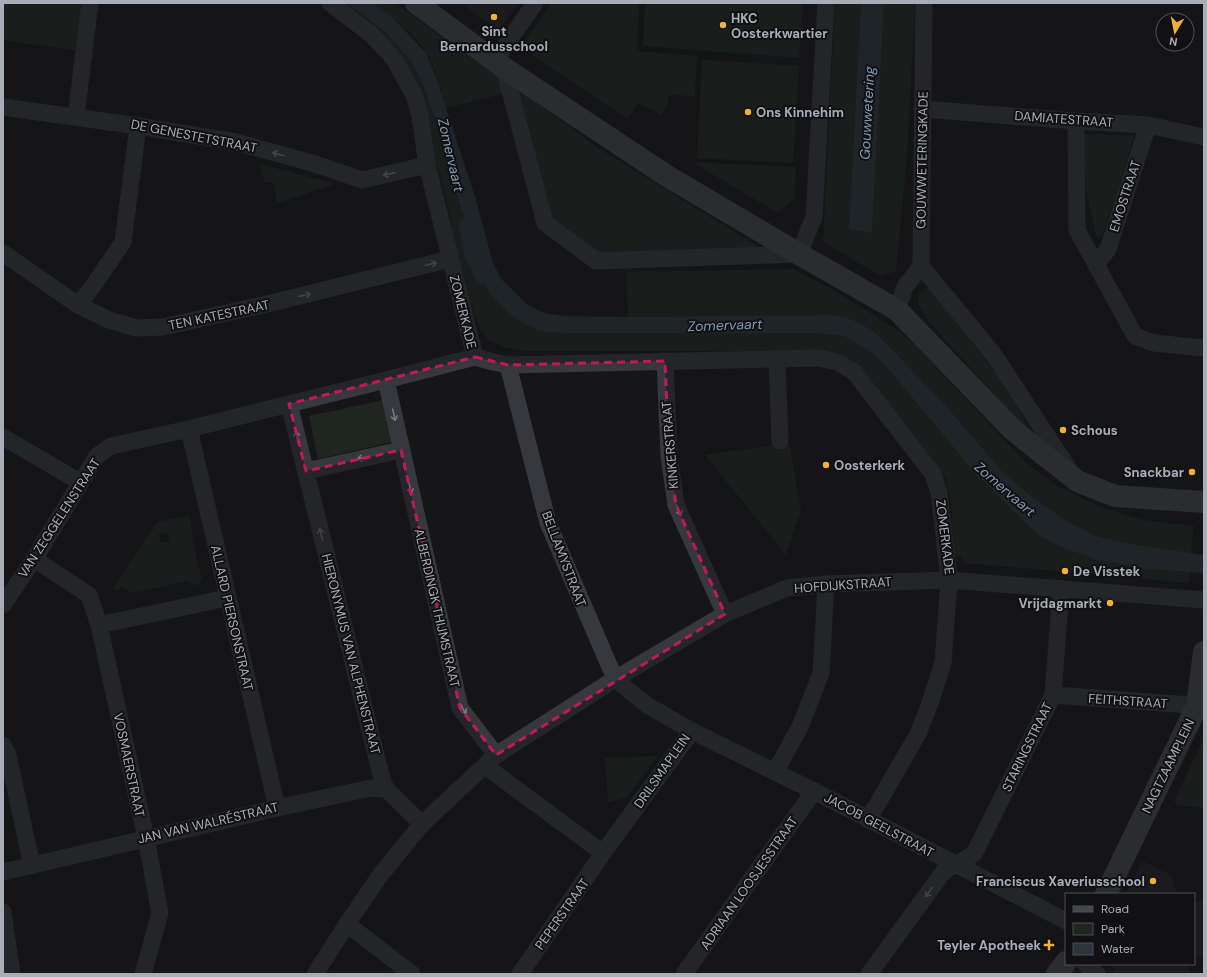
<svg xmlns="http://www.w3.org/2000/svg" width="1207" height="977" viewBox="0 0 1207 977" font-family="'DM Sans',sans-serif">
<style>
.built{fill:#222225}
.green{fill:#1e261f;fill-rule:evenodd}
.water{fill:#2c353c}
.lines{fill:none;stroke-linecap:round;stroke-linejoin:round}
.canal{stroke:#2c353c;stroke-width:17}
.street{stroke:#37383d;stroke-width:17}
.secondary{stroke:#45474d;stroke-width:22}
.oneway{stroke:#757881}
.marked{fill:none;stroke:#c2185b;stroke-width:3;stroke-dasharray:8 5;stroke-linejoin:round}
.poi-dot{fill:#f2b134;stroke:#111113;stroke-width:1.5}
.labels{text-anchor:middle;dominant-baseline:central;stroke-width:4;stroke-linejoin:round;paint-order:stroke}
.poi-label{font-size:13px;font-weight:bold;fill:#a8adb8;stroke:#111113;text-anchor:start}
.street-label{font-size:13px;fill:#a8adb8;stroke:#111113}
.water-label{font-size:14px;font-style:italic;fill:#7f9bb3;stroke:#111113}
</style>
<rect width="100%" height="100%" fill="#161618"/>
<!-- built -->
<g class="built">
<path d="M461,3H519L498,31Z"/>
<path d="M1142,861L1173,876L1174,887L1179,894H1127Z"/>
<path d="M1204,901V955L1194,957V902Z"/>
<path d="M1112,964H1188L1190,973L1186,974H1115Z"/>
</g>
<!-- green -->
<g class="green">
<path d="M3,3H84L80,51L3,40Z"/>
<path d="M338,3H347L384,31L412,62L422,83L436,121L478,269L488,291L506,311L562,333H816L844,336L868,350L885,365L974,472L1038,535L1066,549L1098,560L1148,569L1191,572L1189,583L965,563L961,557L952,555V503L945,477L884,400L811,351H524L506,348L490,341L480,330L467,291L456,248L446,198L426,128L421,102Z"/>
<path d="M373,3H395L499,78L503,94L446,108C441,92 435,66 426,52C413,33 392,17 373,3Z"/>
<path d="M552,3H639L637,51L697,56L695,96L669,95L668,104L661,115L638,103L628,119L520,47Z"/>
<path d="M645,3H803L799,58L643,46Z"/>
<path d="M835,3H861L849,229L872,232L884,3H915L907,155L896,271L881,276L823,242Z"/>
<path d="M702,60L799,66L793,163L697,158Z"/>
<path d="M519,89L598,148L761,248L596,253L552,220Z"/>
<path d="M1083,134L1134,136L1116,196L1101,237L1096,236L1086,189Z"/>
<path d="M692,162L796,167L794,198L778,213Z"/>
<path d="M260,164L335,184L277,203L273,182H264Z"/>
<path d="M793,269L835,291L893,327L915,345L1027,464L1059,487L1100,507L1143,520L1194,526L1191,554L1124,543L1093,535L1065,520L1036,500L1002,471L947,407L886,343L872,330L851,319L832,315L628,317L626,272Z"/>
<path d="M926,288L933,289L1011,394L1030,431L1029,433L932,325C923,314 909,298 926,288Z"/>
<path d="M384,400L392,442L318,459L309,416Z"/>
<path d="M789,443L801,509L786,555L705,455Z"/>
<path d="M187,516L191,518L192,537L202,580L196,586L187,581L133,593L121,587L118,592L113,588L157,522ZM168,533L170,541L160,543L159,534Z"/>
<path d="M1203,740L1204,808L1178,805L1174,801Z"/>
<path d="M658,756L626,798L608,802L605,758Z"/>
</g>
<!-- water -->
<g class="water">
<path d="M347,3H373L392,17L426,53L436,77L475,197L493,263L501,279L529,306L544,313L564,316L628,317L832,315L851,319L872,330L886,343L947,407L1002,471L1036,500L1065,520L1093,535L1124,543L1204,555V573L1148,569L1098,560L1066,549L1038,535L974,472L885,365L868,350L844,336L816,333H562L540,331L525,324L506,311L488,291L478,269L436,121L422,83L412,62L384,31Z"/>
<path d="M861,3H884L872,233L849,229Z"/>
</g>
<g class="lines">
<!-- canal -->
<path class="canal" d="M467,226L473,254L484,276"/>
<!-- street -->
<g class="street">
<path d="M330,3L372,35L394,59L414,95L420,116L427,165L475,357"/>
<path d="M495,61L535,3"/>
<path d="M504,68L545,223L596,261L799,254L814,217L826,3"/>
<path d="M3,107L138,126L236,142L315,164L362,180L427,165"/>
<path d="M922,109L1076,121L1148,125L1204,137"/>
<path d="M76,116L90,3"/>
<path d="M1076,121L1077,230L1135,336L1154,343L1204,348"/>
<path d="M3,253L78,305L109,320L136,328L163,327L267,304L450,259"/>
<path d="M1097,264L1108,249L1148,125"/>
<path d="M921,266L994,355L1070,471"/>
<path d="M78,305L93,286L123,242L138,126"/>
<path d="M897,310L905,287L921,266L924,3"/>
<path d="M475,357L493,362L508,365L819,358L837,362L854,372L933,474L939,492L949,580L943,663L930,703L918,734L868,820"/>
<path d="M777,359L780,441"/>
<path d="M665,361L669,456L676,505L725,614"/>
<path d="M508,365L548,523L615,679L647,705L692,731L814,791L1066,921"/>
<path d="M386,380L460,708L496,755"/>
<path d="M289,404L382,779L386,789L422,824"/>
<path d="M189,429L277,808"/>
<path d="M3,437L80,482"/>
<path d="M306,471L401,450"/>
<path d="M34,559L89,595L99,625L227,598"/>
<path d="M3,605L34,559L97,456L111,446L189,429L386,380L475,357"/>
<path d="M99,625L146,838L160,913L143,974"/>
<path d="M1053,695L1204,706"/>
<path d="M3,745L8,755L32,866"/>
<path d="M485,766L603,853L692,731"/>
<path d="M775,772L800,727L821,673L826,584"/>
<path d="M3,872L277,808L371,788L386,789"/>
<path d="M3,912L12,974"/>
<path d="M347,924L412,974"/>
<path d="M1085,964L1097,974"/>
<path d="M315,974L347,924L381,874L422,824L496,755L615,679L725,614L787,588L826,584L949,580L1204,600"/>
<path d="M520,974L603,853"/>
<path d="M684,974L814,791"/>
<path d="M869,974L944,871L974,854L1053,695L1061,589"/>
</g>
<!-- secondary -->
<g class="secondary">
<path d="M416,3L504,68L667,176L799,254L897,310L1013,430L1077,481L1115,496L1204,502"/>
<path d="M1106,894L1197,706L1204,652"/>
<path d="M1057,974L1066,962"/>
</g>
</g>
<!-- one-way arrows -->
<defs><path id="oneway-shaft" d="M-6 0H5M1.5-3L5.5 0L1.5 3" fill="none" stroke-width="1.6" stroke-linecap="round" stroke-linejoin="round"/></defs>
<g class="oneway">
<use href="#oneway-shaft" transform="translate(278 154) rotate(-164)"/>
<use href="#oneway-shaft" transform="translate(389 174) rotate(167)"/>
<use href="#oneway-shaft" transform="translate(431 264) rotate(-14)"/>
<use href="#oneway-shaft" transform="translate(305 295) rotate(-14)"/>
<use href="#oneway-shaft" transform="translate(394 415) rotate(78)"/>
<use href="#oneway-shaft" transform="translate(297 437) rotate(-104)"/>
<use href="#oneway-shaft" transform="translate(363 458) rotate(168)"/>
<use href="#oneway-shaft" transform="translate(410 488) rotate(77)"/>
<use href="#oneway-shaft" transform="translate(679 510) rotate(66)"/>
<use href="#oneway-shaft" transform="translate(321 534) rotate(-104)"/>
<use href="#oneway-shaft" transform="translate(463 709) rotate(61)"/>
<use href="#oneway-shaft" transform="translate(929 892) rotate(126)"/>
</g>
<!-- marked area -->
<path d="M0 0H1207V977H0ZM475,357L508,365L665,361L669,456L676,505L725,614L496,755L460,708L401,450L306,471L289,404Z" fill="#161618" fill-opacity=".55" fill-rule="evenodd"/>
<path class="marked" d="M475,357L508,365L665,361L669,456L676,505L725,614L496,755L460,708L401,450L306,471L289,404Z"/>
<!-- markers -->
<g class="poi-dot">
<circle cx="494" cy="17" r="4"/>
<circle cx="723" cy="25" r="4"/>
<circle cx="748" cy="112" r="4"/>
<circle cx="1063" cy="430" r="4"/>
<circle cx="826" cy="465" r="4"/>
<circle cx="1192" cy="472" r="4"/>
<circle cx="1065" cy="571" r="4"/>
<circle cx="1110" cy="603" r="4"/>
<circle cx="1153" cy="881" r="4"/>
<path d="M1047 939h4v4h4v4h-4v4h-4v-4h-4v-4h4z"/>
</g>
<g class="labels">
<!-- poi labels -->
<g class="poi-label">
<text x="731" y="18">HKC<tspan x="731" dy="15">Oosterkwartier</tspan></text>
<text x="494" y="31" text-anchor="middle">Sint<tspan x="494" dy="15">Bernardusschool</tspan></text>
<text x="756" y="112">Ons Kinnehim</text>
<text x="1071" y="430">Schous</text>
<text x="834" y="465">Oosterkerk</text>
<text x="1184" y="472" text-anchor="end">Snackbar</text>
<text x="1073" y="571">De Visstek</text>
<text x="1102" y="603" text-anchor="end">Vrijdagmarkt</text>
<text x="1145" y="881" text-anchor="end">Franciscus Xaveriusschool</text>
<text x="1041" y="945" text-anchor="end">Teyler Apotheek</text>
</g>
<!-- street labels -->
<g class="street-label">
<text transform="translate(1064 119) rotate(4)">DAMIATESTRAAT</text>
<text transform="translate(194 136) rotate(11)">DE GENESTETSTRAAT</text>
<text transform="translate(922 160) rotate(-89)">GOUWWETERINGKADE</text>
<text transform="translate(1125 196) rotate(-72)">EMOSTRAAT</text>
<text transform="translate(463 312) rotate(76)">ZOMERKADE</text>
<text transform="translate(219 315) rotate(-12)">TEN KATESTRAAT</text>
<text transform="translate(670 445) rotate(-95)">KINKERSTRAAT</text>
<text transform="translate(59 518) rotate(-57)">VAN ZEGGELENSTRAAT</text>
<text transform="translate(945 537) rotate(83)">ZOMERKADE</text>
<text transform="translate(564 559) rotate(69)">BELLAMYSTRAAT</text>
<text transform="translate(843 585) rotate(-4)">HOFDIJKSTRAAT</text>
<text transform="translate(437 608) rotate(77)">ALBERDINGK THIJMSTRAAT</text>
<text transform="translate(232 618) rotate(77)">ALLARD PIERSONSTRAAT</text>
<text transform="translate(351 654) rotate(76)">HIERONYMUS VAN ALPHENSTRAAT</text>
<text transform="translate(1128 701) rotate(4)">FEITHSTRAAT</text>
<text transform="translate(1027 747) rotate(-64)">STARINGSTRAAT</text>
<text transform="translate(129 765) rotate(78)">VOSMAERSTRAAT</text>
<text transform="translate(1168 766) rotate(-64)">NAGTZAAMPLEIN</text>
<text transform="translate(662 771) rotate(-55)">DRILSMAPLEIN</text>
<text transform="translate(208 823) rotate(-13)">JAN VAN WALRÉSTRAAT</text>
<text transform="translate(879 825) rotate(28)">JACOB GEELSTRAAT</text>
<text transform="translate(749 883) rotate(-55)">ADRIAAN LOOSJESSTRAAT</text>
<text transform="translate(562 914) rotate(-55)">PEPERSTRAAT</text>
</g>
<!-- water labels -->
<g class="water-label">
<text transform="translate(867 113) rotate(-87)">Gouwwetering</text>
<text transform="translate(451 155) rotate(77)">Zomervaart</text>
<text transform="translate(725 325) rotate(-2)">Zomervaart</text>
<text transform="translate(1005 489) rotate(41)">Zomervaart</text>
</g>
</g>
<!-- border -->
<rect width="1207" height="977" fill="none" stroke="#a8adb8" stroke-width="8"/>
<!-- legend -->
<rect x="1065" y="893" width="130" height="72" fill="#111113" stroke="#4d4f55"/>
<rect x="1073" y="906" width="20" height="6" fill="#45474d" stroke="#4d4f55"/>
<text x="1101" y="913" font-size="12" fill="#a8adb8">Road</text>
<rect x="1073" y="923" width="20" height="12" fill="#1e261f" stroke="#4d4f55"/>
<text x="1101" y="933" font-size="12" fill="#a8adb8">Park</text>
<rect x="1073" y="943" width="20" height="12" fill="#2c353c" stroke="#4d4f55"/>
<text x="1101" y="953" font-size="12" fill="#a8adb8">Water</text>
<!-- north arrow -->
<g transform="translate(1175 32) rotate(190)"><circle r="19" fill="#111113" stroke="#4d4f55"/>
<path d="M0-3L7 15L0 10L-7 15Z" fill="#f2b134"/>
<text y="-6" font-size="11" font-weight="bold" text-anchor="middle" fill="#a8adb8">N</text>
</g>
</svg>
